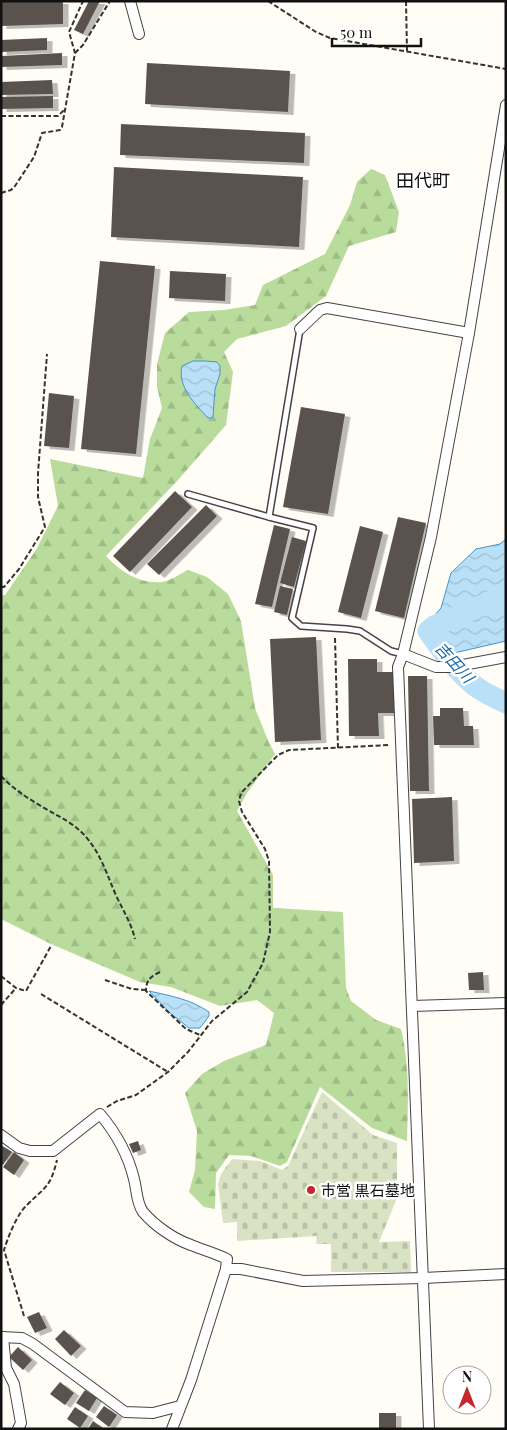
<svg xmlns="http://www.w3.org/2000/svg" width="507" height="1430" viewBox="0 0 507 1430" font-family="'Playfair Display','Noto Sans JP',serif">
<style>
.forest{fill:url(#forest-firs)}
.cemetery{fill:url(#cemetery-stones)}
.water{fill:url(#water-waves);stroke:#3f96cf}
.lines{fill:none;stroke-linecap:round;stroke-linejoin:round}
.river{stroke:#b9e0f7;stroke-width:21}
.building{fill:#5a524d;filter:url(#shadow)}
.lane-casing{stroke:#444;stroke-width:8}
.street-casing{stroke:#444;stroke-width:12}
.path{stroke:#333;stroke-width:2;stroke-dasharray:5 2.5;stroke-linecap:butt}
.lane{stroke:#fff;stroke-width:5}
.street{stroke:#fff;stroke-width:10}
.poi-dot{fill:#c4262e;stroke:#fff;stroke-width:2}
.labels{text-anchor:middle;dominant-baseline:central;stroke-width:5;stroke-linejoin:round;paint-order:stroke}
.poi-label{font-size:15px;fill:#111;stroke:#fff;text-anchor:start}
.water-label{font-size:16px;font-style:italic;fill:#1768a6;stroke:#fff}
.quarter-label{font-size:18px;fill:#111;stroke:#fff}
</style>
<defs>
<pattern id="forest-firs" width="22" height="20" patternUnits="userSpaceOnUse" patternTransform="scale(1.25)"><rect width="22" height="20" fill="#b9dc9c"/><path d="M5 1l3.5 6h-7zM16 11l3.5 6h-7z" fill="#9ebc85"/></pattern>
<pattern id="cemetery-stones" width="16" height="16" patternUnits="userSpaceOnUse" patternTransform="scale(1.25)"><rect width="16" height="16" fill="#d9e3c4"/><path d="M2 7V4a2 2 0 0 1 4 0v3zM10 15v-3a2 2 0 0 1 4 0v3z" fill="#b9c2a7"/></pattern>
<pattern id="water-waves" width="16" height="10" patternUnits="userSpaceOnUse" patternTransform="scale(1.25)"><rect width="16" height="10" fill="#b9e0f7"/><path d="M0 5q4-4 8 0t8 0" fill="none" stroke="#9ebfd3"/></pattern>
<filter id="shadow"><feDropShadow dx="5.5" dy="3" stdDeviation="0" flood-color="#0004"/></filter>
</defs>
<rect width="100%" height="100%" fill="#fffdf5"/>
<!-- forest -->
<path class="forest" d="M371,169L385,175L399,212L396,232L349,246L326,296L286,326L237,339L224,352L233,372L226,425L178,480L106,556C121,572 139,584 162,582C170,581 180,574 188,570L207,577L228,594L241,621L255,708L269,743L275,754L247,793L237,811L273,875V908L343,912L346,988L351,1001L376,1020L401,1029C410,1066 408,1103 407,1141L372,1128L320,1087L287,1162L280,1166L251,1156L229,1155L216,1173L215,1209L204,1207L189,1192L195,1170L197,1131L185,1093L202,1074L224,1061L266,1045L274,1013L257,1000L220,1006L171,987L140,982L51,944L1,919V595H5L36,550L58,506L50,459L143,478L150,439L162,408L157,387V364L165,333L189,312L224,310L255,305L263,285L325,254L350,205L357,182Z"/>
<!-- cemetery -->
<path class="cemetery" d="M322,1092L373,1135L397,1143V1198L379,1242L410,1241L411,1272H331V1244H316L317,1236L237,1241V1222L223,1223L218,1184L221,1174L232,1159L260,1161L282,1170L288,1166Z"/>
<!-- water -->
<g class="water">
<path d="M193,361H205L217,362L220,366V374L215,389L213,416L211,418H208C195,404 177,386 182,366Z"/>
<path d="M506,539V641L454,653L428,623L441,608L451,573L476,549L500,544Z"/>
<path d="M149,991C171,996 190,999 209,1012V1016L200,1028H189L170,1013Z"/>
</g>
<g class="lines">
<!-- river -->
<path class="river" d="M506,595L434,626L428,631C442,651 456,671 475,686C484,693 495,698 506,703"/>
</g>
<!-- building -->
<g class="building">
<path d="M1,1H63V24L1,26Z"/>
<path d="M89,1H100L83,34L74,30Z"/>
<path d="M47,38V50L1,52V40Z"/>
<path d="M62,53V65L1,67V56Z"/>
<path d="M147,63L290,71L288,112L145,104Z"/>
<path d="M52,80L53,94L1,95V82Z"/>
<path d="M53,96V108L1,109V97Z"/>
<path d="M121,124L305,133L304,163L120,155Z"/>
<path d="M114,167L303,177L299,247L111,237Z"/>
<path d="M100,261L155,266L136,454L81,449Z"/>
<path d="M170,271L226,274L225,301L169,298Z"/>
<path d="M49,393L74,396L69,448L44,446Z"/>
<path d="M301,407L345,414L328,514L283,507Z"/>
<path d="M175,491L192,507L130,572L113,556Z"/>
<path d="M206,505L217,516L159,575L147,564Z"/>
<path d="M398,517L426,523L404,618L375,611Z"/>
<path d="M274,525L290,529L272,607L255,604Z"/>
<path d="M360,526L383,532L361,618L338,612Z"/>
<path d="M292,537L306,541L294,587L280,583Z"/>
<path d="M280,586L293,589L287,615L274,612Z"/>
<path d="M316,637L321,740L275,742L270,639Z"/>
<path d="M348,659H377V672H394L395,713H378L379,736H349Z"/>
<path d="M408,676H427L429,791H410Z"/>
<path d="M440,708H463L464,726H473L474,745H434L433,716H440Z"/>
<path d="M452,797L454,861L414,863L412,799Z"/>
<path d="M483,972L484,990H469L468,973Z"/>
<path d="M138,1141L141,1150L133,1153L129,1144Z"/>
<path d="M1,1145L12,1152L3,1165L1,1164Z"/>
<path d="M14,1152L24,1160L14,1175L3,1167Z"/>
<path d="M39,1312L47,1328L35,1333L27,1317Z"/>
<path d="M64,1330L81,1346L71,1356L55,1339Z"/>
<path d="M18,1347L32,1360L23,1370L9,1357Z"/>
<path d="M60,1382L74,1393L65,1405L50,1394Z"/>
<path d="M85,1390L97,1398L89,1411L76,1403Z"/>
<path d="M104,1406L117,1415L109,1427L96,1417Z"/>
<path d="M75,1407L88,1416L80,1428L67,1419Z"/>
<rect x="379" y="1413" width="17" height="16"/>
<path d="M93,1421L104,1429H88Z"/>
</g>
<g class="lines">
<!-- lane casing -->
<g class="lane-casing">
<g id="lane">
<path d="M300,329L269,517L313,528L292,618L301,626L347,629L360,631L391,651L403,654"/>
<path d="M188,494L269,517"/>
</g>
</g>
<!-- street casing -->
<g class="street-casing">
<g id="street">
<path d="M130,1L139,34"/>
<path d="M300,329L320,310L327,308L469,333"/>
<path d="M403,654L436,667H452L506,657"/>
<path d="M412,1006L506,1003"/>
<path d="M1,1135L19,1148L30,1151H53L100,1114C116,1133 128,1154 134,1179C137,1190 136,1202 143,1212C155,1226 174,1239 191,1245C203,1250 215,1253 227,1259L226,1269L191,1380L172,1429"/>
<path d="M226,1269H241L303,1281L423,1278L506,1274"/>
<path d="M1,1337L22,1338L33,1344L125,1412L153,1413L180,1406"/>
<path d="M3,1337L6,1368L14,1384L21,1423L18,1429"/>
<path d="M429,1429L398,667L403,654L431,537L469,333L506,105"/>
</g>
</g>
<!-- path -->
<g class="path">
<path d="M268,1L316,32L330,38L506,69"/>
<path d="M406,1L407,51"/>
<path d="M75,53L83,45L110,1"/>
<path d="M1,116H58L64,110"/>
<path d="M1,193L11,190L15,186L34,157L42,133L60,130L62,127L75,53L69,32L83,1"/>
<path d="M1,587H4L19,569L45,527L38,497V473L47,354"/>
<path d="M335,638L338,748"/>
<path d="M1,776C20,796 45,808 67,821C96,839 103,865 115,893C122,909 131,922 135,939"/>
<path d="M160,972C151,976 146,980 146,991L186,1029L200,1035"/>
<path d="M1,976L16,988L26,991L51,946"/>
<path d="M105,980L132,989L146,990"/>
<path d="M41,994L168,1072"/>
<path d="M1,1005L16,988"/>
<path d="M107,1107L117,1101L136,1095L168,1072L188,1052L212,1021L247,992L263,963L270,932L269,861L265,849L242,812L239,801L241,793L278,755L289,750L390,745"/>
<path d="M24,1316L4,1250C8,1237 17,1214 27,1205C46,1186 50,1188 57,1160"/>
</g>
<!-- lane -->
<use href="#lane" class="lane"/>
<!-- street -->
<use href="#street" class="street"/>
</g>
<!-- markers -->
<circle class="poi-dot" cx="311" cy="1190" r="5"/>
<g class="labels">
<!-- poi labels -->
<g class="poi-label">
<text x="321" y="1190">市営 黒石墓地</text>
</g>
<!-- water labels -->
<g class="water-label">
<text transform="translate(455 662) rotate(48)">吉田川</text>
</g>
<!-- quarter labels -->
<g class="quarter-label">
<text x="423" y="180">田代町</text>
</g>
</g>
<!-- border -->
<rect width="507" height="1430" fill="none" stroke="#111111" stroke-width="5"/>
<!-- north arrow -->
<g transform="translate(467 1390)"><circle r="24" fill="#ffffff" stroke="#a0a0a0"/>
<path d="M0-4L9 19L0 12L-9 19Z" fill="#c4262e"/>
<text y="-8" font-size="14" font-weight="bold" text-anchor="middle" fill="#111111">N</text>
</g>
<!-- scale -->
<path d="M332 38v8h89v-8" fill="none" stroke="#111111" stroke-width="2.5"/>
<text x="340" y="38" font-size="15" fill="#111111" stroke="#ffffff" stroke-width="4" paint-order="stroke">50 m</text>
</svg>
